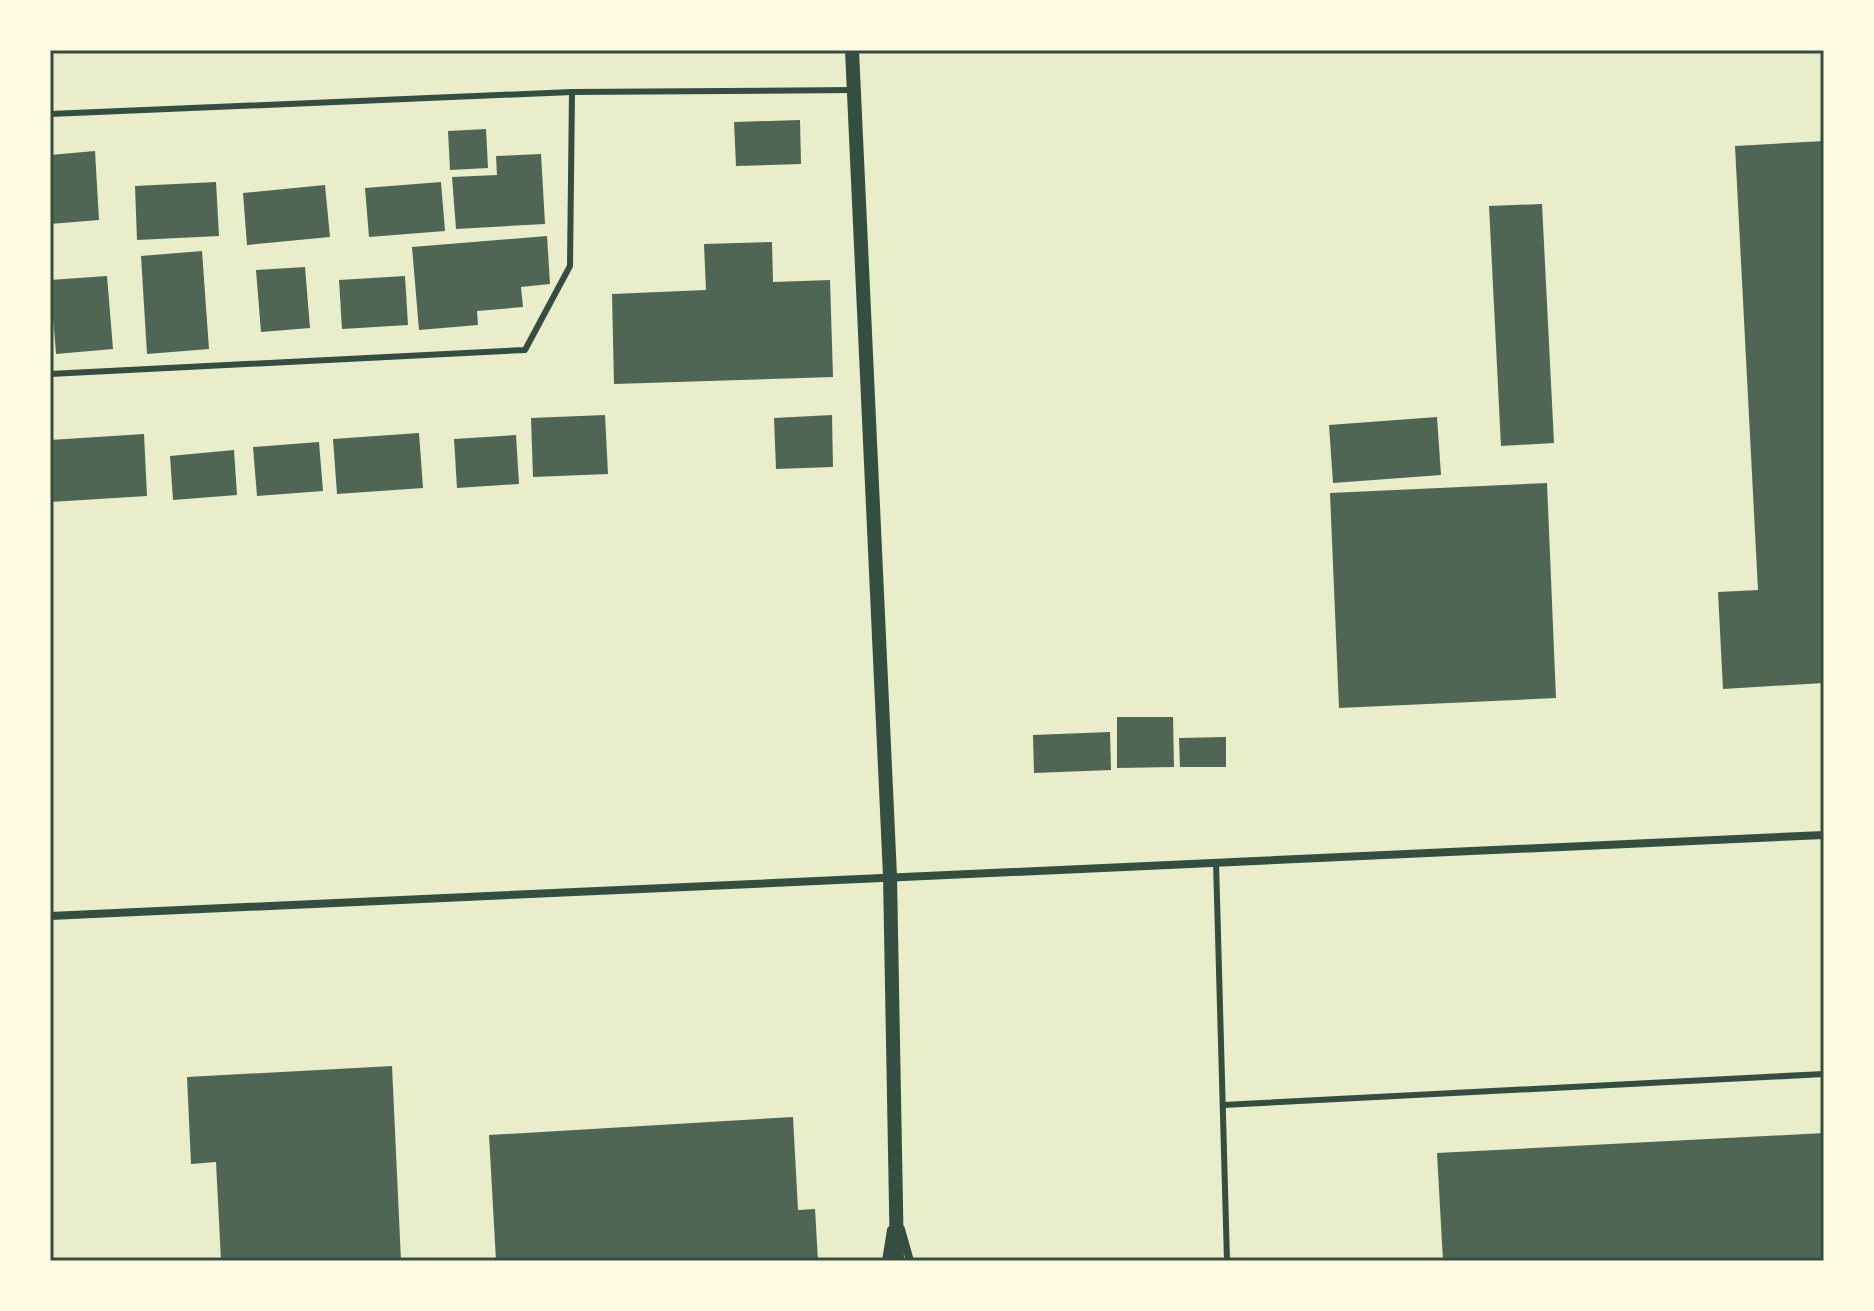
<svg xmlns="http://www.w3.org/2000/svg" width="1874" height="1311" viewBox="0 0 1874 1311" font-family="'DejaVu Sans',sans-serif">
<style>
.building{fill:#4f6655}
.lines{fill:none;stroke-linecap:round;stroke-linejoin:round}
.service{stroke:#344e41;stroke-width:6}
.minor{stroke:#344e41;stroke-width:8}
.tertiary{stroke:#344e41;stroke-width:14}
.neatline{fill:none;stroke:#344e41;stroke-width:3}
</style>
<rect width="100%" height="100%" fill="#e9edc9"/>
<!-- building -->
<g class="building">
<path d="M800,120L801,164L736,166L734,122Z"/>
<path d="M486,129L488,168L450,170L448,131Z"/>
<path d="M1824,141V683L1723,689L1718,592L1758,590L1735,146Z"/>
<path d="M95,151L99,220L50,224V155Z"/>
<path d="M541,154L545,224L456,229L452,177L497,175L496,156Z"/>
<path d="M216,182L219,236L137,240L135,186Z"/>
<path d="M441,182L445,231L369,237L365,188Z"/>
<path d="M325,185L330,237L247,245L243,193Z"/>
<path d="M1542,204L1554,443L1501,446L1489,206Z"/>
<path d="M547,236L550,284L521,287L523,307L477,311L478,325L419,330L412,247Z"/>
<path d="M772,242L773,282L830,280L833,377L614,384L612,294L706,290L704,244Z"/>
<path d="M202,251L209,349L147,354L141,256Z"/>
<path d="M305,267L310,328L261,332L256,270Z"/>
<path d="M107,276L113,349L56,354L50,280Z"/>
<path d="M405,276L408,325L342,329L339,280Z"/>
<path d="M605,415L608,474L533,477L531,418Z"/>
<path d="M832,415L833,467L776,469L774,418Z"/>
<path d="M1437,417L1441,475L1333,483L1329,425Z"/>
<path d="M419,433L423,488L337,494L333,439Z"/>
<path d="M144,434L147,496L50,502V440Z"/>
<path d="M516,435L519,484L457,488L454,439Z"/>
<path d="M319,442L323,491L257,496L253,447Z"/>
<path d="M234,450L237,495L173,500L170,456Z"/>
<path d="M1547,483L1556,698L1339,708L1330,493Z"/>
<path d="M1117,717H1173L1174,767L1117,768Z"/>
<path d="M1110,732L1111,770L1034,773L1033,735Z"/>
<path d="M1226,737V767H1180L1179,738Z"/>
<path d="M392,1066L401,1261H221L216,1162L191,1164L187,1077Z"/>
<path d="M793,1117L798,1210L815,1209L818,1261H496L489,1135Z"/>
<path d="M1824,1133V1261H1443L1437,1153Z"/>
</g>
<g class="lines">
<!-- service -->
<g class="service">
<path d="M50,114L572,92L854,90"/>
<path d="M50,374L525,350L570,266L572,92"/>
<path d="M1216,862L1227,1261"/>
<path d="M1223,1105L1824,1074"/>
</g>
<!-- minor -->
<g class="minor">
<path d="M50,916L1824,835"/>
<path d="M901,1229L910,1261"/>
<path d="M886,1261L891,1230"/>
</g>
<!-- tertiary -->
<path class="tertiary" d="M852,50L890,876L897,1261"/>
</g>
<!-- border -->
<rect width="1874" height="1311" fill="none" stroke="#fefae0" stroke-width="104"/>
<rect x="52" y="52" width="1770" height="1207" class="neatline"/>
</svg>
